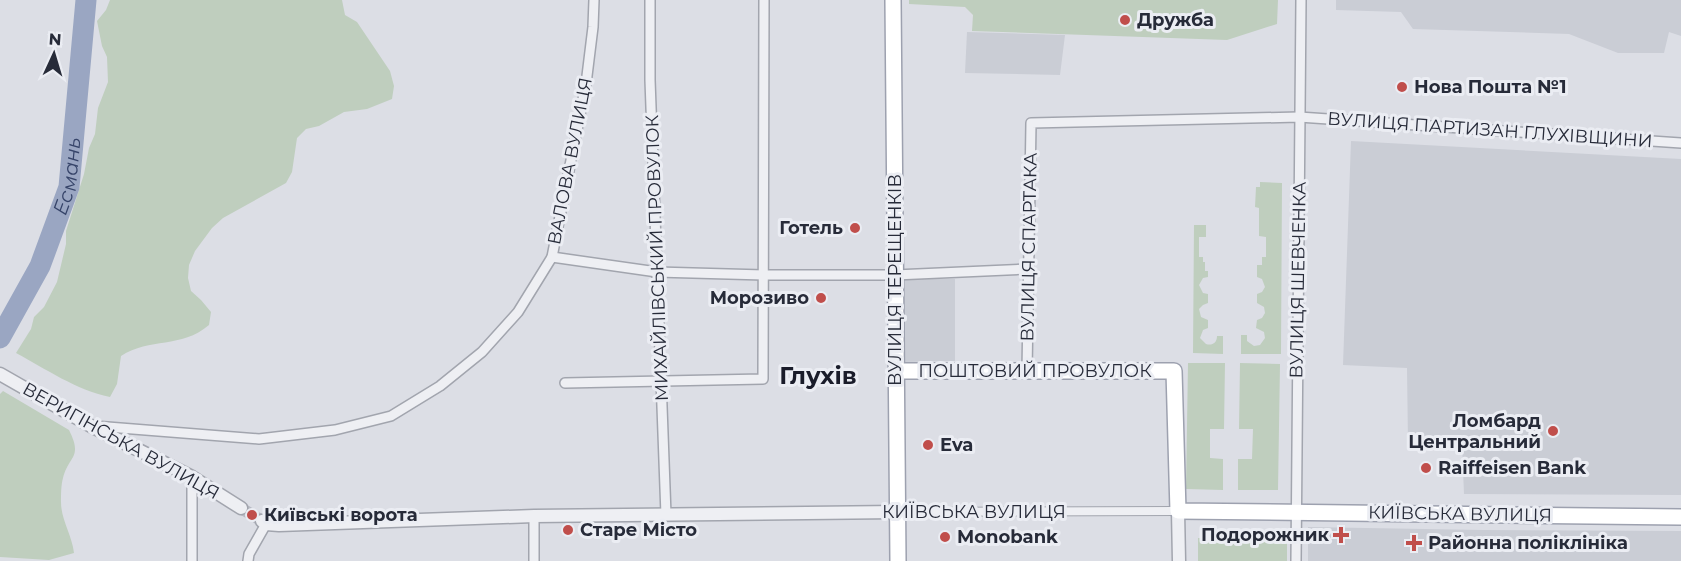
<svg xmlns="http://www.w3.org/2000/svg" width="1681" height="561" viewBox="0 0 1681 561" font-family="Montserrat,sans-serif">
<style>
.built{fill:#cacdd5}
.green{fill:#bfcebe}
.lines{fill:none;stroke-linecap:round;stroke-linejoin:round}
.river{stroke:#9aa6c2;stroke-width:21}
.tertiary-tunnel{stroke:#b8bac3;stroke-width:12;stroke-dasharray:12 6;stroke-linecap:butt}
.pedestrian-casing{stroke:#a2a5ae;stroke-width:10}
.minor-casing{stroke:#a2a5ae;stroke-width:12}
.tertiary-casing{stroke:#a2a5ae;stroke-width:15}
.primary-casing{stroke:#9da1af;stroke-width:18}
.pedestrian{stroke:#eeeff3;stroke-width:8}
.minor{stroke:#eeeff3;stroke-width:9}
.tertiary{stroke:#eeeff3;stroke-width:12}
.primary{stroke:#fff;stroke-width:15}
.poi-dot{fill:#c04e4b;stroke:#ebedf3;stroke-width:2}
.labels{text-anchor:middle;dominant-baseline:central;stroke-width:6;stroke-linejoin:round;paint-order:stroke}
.poi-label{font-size:18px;font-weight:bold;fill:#272b39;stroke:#ebedf3;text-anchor:start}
.street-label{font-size:18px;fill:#272b39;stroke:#ebedf3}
.water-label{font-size:20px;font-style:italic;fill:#364469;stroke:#ebedf3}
.district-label{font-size:24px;font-weight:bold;fill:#1a1c2a;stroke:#ebedf3}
</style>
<rect width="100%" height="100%" fill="#dcdee5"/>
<!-- built -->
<g class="built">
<path d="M1336,0H1681V36L1669,32L1664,53H1618L1569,34L1413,29L1401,12L1336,10Z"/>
<path d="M967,32L1065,35L1060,75L965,73Z"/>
<path d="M1351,141L1681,159V495L1464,494L1462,445L1408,443L1407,368L1343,365Z"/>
<path d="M904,279H955V361L903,362Z"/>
<path d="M1308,527L1483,530L1681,531V561H1308Z"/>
</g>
<!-- green -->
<g class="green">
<path d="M110,0H342L345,15L357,22L390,71L394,86L392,99L367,109L344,112L319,126L306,129L297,138L292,172L286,183L223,218L212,228L195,251L189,265L188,278L191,291L201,300L211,312L209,325C181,349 150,337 121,356L117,384L110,397C76,390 46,369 16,353L31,329L34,317L44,307L57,282L66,244V231L84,174L89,148L95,134L98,108L108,82L107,57L102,46L97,21L106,10Z"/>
<path d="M909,0H1278L1277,24L1227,40L972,31L973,15L965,7L909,4Z"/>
<path d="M1260,182L1282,183L1281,354H1241V335H1247V341L1254,346L1260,345L1265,338L1264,332L1256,328L1257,320L1262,318L1265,313L1264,307L1257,303V294L1262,292L1265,287L1262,279L1257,277V265H1262V257H1266V237L1259,236V208L1255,207L1256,187H1260Z"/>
<path d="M1194,225H1206V237H1199V257H1203V262H1205V271H1208V277L1203,278L1199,285L1203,293L1208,294V303L1203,305L1199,309L1201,317L1208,320V328L1203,330L1200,338L1206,344C1212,346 1217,343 1217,336H1223V354L1193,353Z"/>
<path d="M1188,363H1225L1224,429H1210V458L1223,459V490L1186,489Z"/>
<path d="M1240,363L1280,364L1278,490H1238V459H1252L1253,429H1239Z"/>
<path d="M3,391L69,430C83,458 69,455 63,478C61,485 61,495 61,502C61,520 72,535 74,553L49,560L0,557V394Z"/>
<rect x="1198" y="538" width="89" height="23"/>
</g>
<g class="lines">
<!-- river -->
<path class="river" id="s1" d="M0,338L40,266L69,187L86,0"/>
<!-- tertiary-tunnel -->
<path class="tertiary-tunnel" d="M241,508L262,521"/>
<!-- pedestrian casing -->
<g class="pedestrian-casing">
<path id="pedestrian" d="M897,512L1178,511"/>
</g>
<!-- minor casing -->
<g class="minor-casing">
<g id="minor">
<path d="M650,0V80L666,515"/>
<path d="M552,257L657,272L764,275H895L1029,269"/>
<path d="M1027,372L1031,123L1299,117L1681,143"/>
<path d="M565,383L763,379L764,0"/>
<path d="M95,426L259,439L335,430L391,416L440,386L482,352L518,312L552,257L586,84L593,27L594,0"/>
<path d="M192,477V561"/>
<path d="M534,516V561"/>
<path d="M248,561L249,554L266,524"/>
<path d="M1296,561L1301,0"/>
</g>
</g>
<!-- tertiary casing -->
<g class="tertiary-casing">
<g id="tertiary">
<path d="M0,374L91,426L192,477L241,508"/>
<path d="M1178,511L1179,561"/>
<path d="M262,521L266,524L279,525L534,516L897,512"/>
</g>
</g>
<!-- primary casing -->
<g class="primary-casing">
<g id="primary">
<path d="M893,0L898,561"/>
<path d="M896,371H1174L1178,511L1681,517"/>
</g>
</g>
<!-- pedestrian -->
<use href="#pedestrian" class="pedestrian"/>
<!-- minor -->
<use href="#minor" class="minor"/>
<!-- tertiary -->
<use href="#tertiary" class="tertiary"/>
<!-- primary -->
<use href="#primary" class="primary"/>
</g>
<!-- markers -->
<g class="poi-dot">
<circle cx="1125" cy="20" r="6"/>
<circle cx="1402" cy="87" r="6"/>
<circle cx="855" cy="228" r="6"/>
<circle cx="821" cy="298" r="6"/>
<circle cx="1553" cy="431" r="6"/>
<circle cx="928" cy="445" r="6"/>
<circle cx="1426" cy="468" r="6"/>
<circle cx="252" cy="515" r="6"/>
<circle cx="568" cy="530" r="6"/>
<path d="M1338 526h6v6h6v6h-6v6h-6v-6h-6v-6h6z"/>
<circle cx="945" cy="537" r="6"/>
<path d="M1411 534h6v6h6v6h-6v6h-6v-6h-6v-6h6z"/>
</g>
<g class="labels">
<!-- poi labels -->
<g class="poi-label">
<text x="1137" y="20">Дружба</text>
<text x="1414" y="87">Нова Пошта №1</text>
<text x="843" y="228" text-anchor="end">Готель</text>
<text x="809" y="298" text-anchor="end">Морозиво</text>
<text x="1541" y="421" text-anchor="end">Ломбард<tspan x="1541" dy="21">Центральний</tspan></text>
<text x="940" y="445">Eva</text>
<text x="1438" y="468">Raiffeisen Bank</text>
<text x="264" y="515">Київські ворота</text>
<text x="580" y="530">Старе Місто</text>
<text x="1329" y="535" text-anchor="end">Подорожник</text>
<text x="957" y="537">Monobank</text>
<text x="1428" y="543">Районна поліклініка</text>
</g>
<!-- street labels -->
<g class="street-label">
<text transform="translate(1490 130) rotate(4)">ВУЛИЦЯ ПАРТИЗАН ГЛУХІВЩИНИ</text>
<text transform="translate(570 161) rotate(-79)">ВАЛОВА ВУЛИЦЯ</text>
<text transform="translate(1029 247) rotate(-89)">ВУЛИЦЯ СПАРТАКА</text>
<text transform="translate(657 258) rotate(-92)">МИХАЙЛІВСЬКИЙ ПРОВУЛОК</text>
<text transform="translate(895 280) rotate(-90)">ВУЛИЦЯ ТЕРЕЩЕНКІВ</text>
<text transform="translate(1298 280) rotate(-89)">ВУЛИЦЯ ШЕВЧЕНКА</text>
<text x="1035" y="371">ПОШТОВИЙ ПРОВУЛОК</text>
<text transform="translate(121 441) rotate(29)">ВЕРИГІНСЬКА ВУЛИЦЯ</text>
<text x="974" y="512">КИЇВСЬКА ВУЛИЦЯ</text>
<text transform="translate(1460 514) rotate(1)">КИЇВСЬКА ВУЛИЦЯ</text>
</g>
<!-- water labels -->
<g class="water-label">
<text stroke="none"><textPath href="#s1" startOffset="177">Есмань</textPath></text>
</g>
<!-- district labels -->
<g class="district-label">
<text x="818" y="375">Глухів</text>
</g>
</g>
<!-- north arrow -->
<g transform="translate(54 54) rotate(4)" stroke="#ebedf3" stroke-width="4.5" paint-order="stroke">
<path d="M0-4.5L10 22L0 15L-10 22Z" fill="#272b39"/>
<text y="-9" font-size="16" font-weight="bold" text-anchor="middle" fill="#272b39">N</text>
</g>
</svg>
